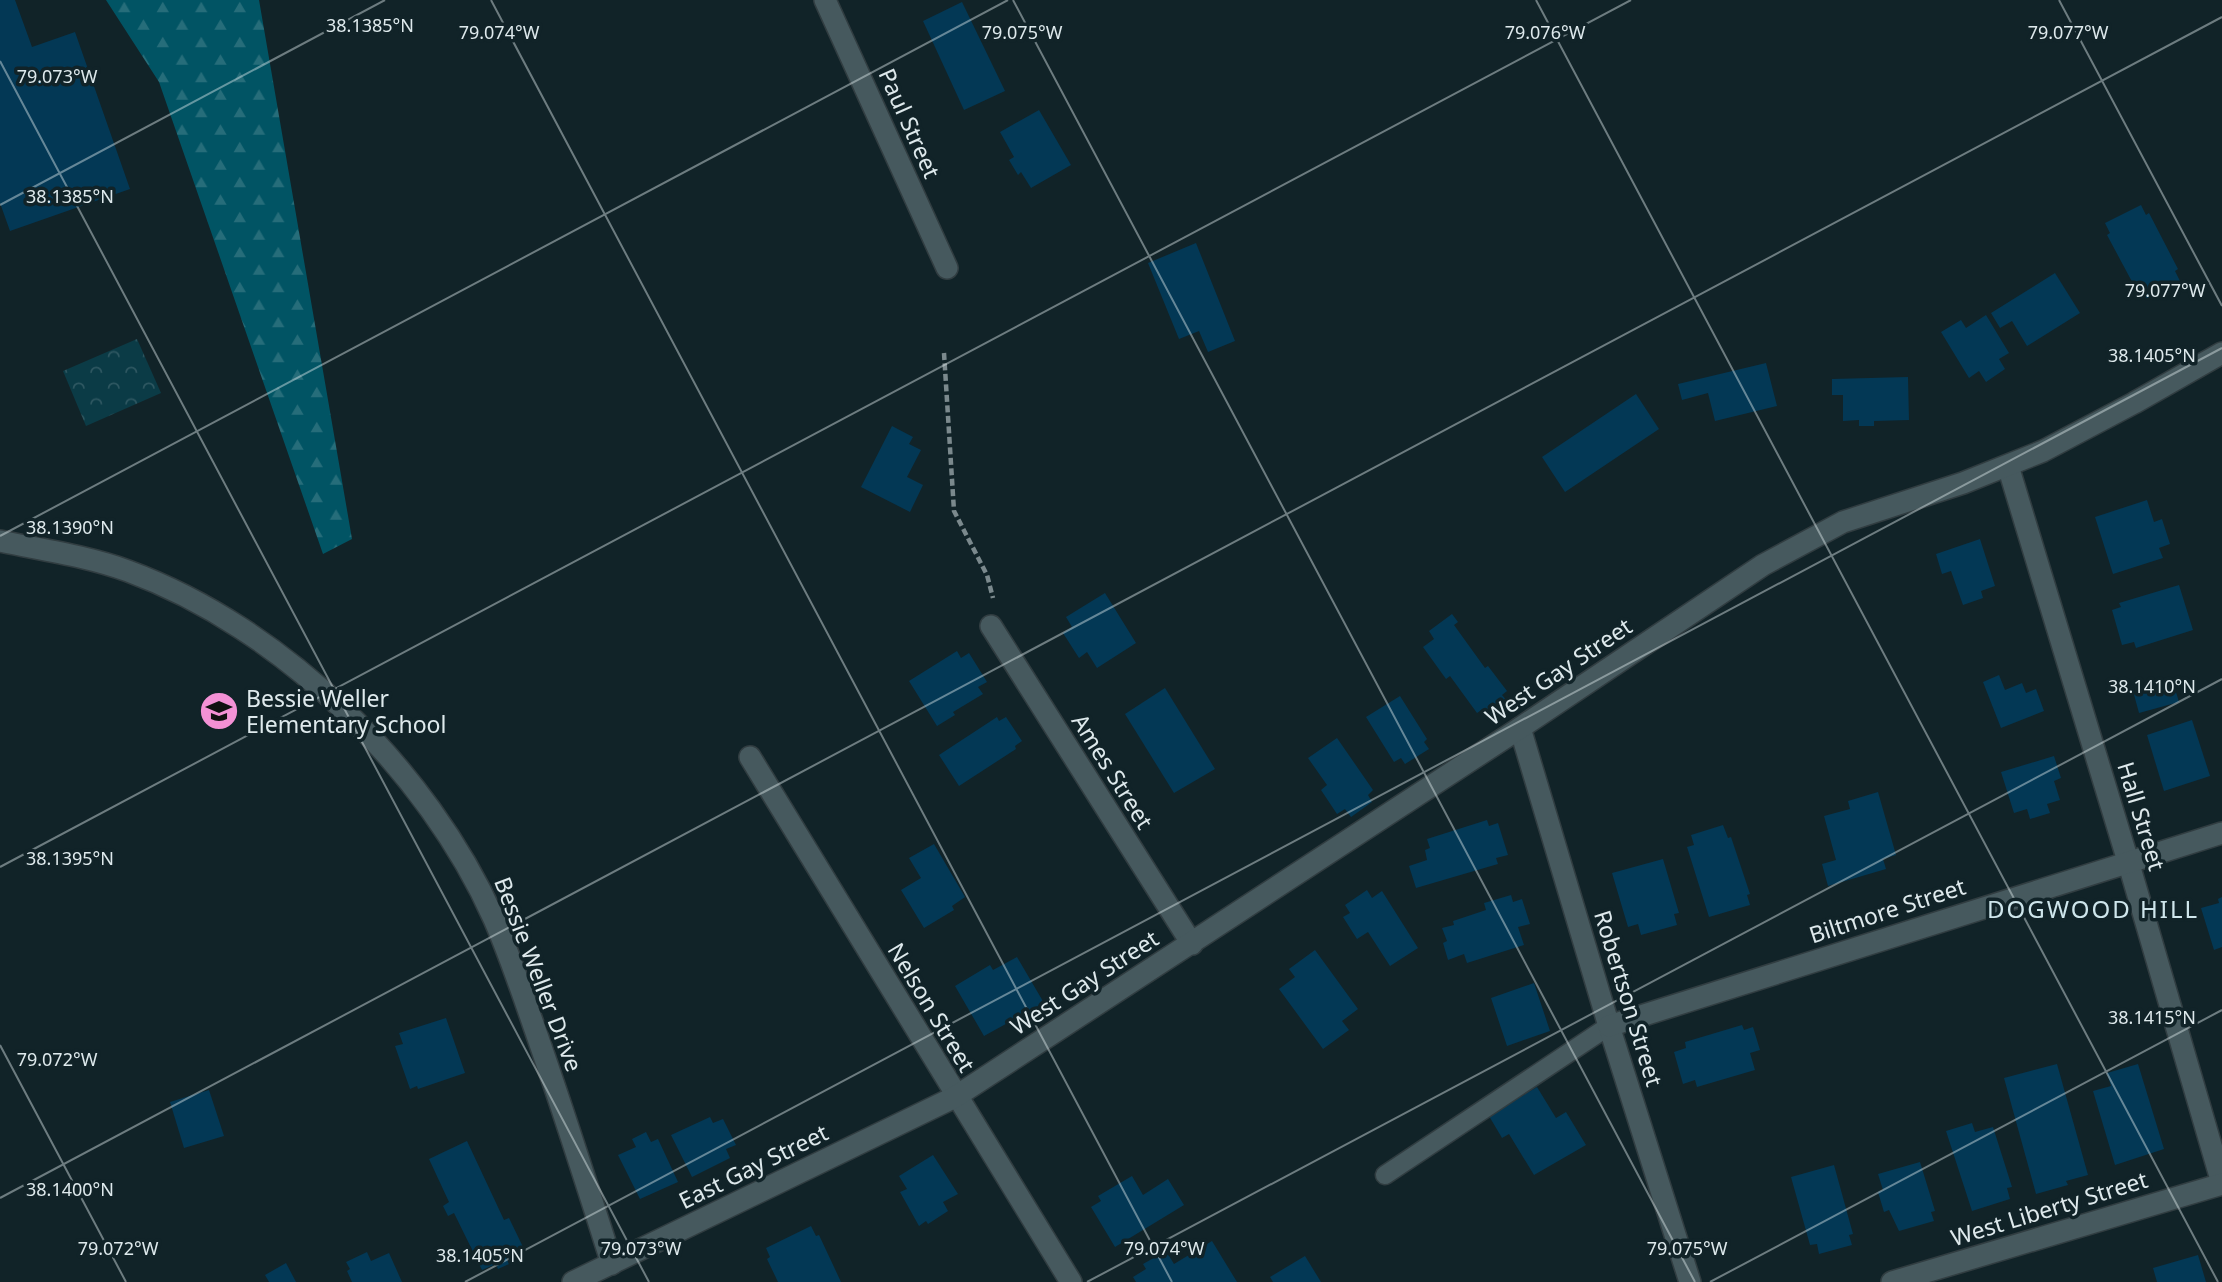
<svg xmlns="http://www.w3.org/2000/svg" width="2222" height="1282" viewBox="0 0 2222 1282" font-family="'Noto Sans',sans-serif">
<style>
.forest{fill:url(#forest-firs)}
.park{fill:url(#park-crowns)}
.building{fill:#033855}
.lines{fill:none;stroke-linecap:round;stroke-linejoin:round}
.lane-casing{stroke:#313d41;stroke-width:21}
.street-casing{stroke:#313d41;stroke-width:24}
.path{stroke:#7b898d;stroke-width:4.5;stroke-dasharray:7 3.5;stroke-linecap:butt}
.lane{stroke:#46595e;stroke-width:18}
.street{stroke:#46595e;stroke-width:21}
.ticks{fill:none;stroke:#dee9ec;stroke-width:2;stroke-opacity:0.45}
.labels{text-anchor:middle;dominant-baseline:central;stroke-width:7;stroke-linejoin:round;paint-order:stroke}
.street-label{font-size:23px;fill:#dee9ec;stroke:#112328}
.poi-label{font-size:23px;fill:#dee9ec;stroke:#112328;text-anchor:start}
.neighbourhood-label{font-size:24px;letter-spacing:2px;fill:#cfe6ec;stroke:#112328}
.ticks-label{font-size:18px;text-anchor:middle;fill:#dee9ec;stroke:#112328;stroke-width:7;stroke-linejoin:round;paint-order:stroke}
</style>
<defs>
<pattern id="forest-firs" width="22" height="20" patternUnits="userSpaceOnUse" patternTransform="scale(1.75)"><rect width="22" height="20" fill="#015464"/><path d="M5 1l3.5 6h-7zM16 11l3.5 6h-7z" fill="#266d7a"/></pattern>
<pattern id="park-crowns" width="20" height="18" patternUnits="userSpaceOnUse" patternTransform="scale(1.75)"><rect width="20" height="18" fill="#0b3b46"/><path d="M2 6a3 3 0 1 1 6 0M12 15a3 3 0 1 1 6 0" fill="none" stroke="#2e5761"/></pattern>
</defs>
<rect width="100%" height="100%" fill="#112328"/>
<!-- forest -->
<path class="forest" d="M106,0H259L352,539L323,554L159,82Z"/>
<!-- park -->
<path class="park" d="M137,339L161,393L86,426L63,371Z"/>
<!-- building -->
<g class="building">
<path d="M0,0H15L32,47L75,32L130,189L10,231L0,203Z"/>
<path d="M962,2L1005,91L964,110L923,21Z"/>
<path d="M1039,110L1071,165L1031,188L1021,172L1018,175L1009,160L1014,157L1000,132Z"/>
<path d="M2141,205L2146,215L2149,213L2178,269L2175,271L2180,281L2145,299L2140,289L2137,291L2107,235L2110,233L2105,223Z"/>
<path d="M1196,243L1235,341L1208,352L1199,331L1179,339L1148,263Z"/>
<path d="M2055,273L2080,313L2027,346L2012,321L2000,328L1991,313Z"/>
<path d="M1986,315L2009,353L1999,359L2005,369L1986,382L1979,371L1969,378L1941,332L1961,320L1966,328Z"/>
<path d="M1766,363L1777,406L1715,421L1708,393L1682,400L1678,384Z"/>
<path d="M1908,377L1909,420L1874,421V426H1859V420L1843,421V395H1832V379Z"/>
<path d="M1636,394L1659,429L1565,492L1542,457Z"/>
<path d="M892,426L913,437L909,444L921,450L907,477L923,485L910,512L861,487Z"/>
<path d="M2147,500L2154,522L2162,519L2170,544L2159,548L2163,558L2113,574L2095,517Z"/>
<path d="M1980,539L1995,586L1981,591L1983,598L1963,605L1951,571L1942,574L1936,554Z"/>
<path d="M2179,585L2193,630L2136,648L2134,642L2122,645L2112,610L2121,607L2119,603Z"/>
<path d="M1105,593L1136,643L1097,668L1087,652L1079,658L1063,633L1072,627L1066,617Z"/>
<path d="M1452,614L1458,622L1454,625L1485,668L1488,666L1507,691L1502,695L1507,701L1488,716L1483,709L1477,713L1450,676L1446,679L1423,647L1434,639L1429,631Z"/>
<path d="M957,651L961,658L969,653L987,682L978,687L983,694L953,712L955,715L937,726L909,681Z"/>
<path d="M1999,675L2005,690L2022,683L2026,693L2036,689L2044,711L2001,728L1983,682Z"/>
<path d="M2172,679L2179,702L2139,713L2133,691Z"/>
<path d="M1165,688L1215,769L1174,793L1125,714Z"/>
<path d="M1400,696L1427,739L1424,742L1429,749L1405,764L1401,758L1394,762L1366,717Z"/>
<path d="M997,717L999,721L1006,717L1022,741L1015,746L1016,749L959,786L939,755Z"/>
<path d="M2192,720L2210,776L2164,791L2147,735Z"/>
<path d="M1337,738L1373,790L1368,795L1372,802L1351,817L1345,809L1337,814L1321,790L1327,785L1308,758Z"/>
<path d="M2054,756L2061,778L2054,781L2060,800L2047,804L2050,813L2030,819L2027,809L2014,813L2001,772Z"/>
<path d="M1878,792L1896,855L1883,859L1886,869L1828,886L1822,864L1836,860L1824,816L1850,809L1848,801Z"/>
<path d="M1487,820L1489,826L1498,823L1508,855L1496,858L1498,864L1416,888L1409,866L1427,860L1425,850L1430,848L1427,839Z"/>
<path d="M1723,825L1728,838L1731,837L1750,894L1747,895L1750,905L1709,917L1687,847L1694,845L1691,835Z"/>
<path d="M934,844L965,897L952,906L954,910L924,928L901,890L921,878L909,858Z"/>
<path d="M1663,859L1679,913L1674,914L1677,925L1641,935L1638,924L1628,927L1612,873Z"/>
<path d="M1367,890L1372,898L1382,891L1418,948L1390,966L1368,932L1357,939L1343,917L1350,913L1345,905Z"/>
<path d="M1511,895L1513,902L1522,899L1530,924L1518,927L1524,945L1467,963L1464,954L1448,960L1443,943L1447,941L1442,928L1454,925L1453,921L1486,910L1484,903Z"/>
<path d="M2222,897V947L2214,950L2201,908L2219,903L2218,899Z"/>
<path d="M1315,950L1358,1009L1342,1021L1349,1030L1323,1049L1279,989L1295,977L1289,969Z"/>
<path d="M1017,957L1044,1003L984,1036L955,986L990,965L993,970Z"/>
<path d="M1534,983L1550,1031L1507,1046L1491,998Z"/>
<path d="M446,1018L465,1073L418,1089L417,1086L410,1089L395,1046L403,1044L399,1033Z"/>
<path d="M1742,1025L1744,1030L1753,1027L1760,1050L1750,1053L1755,1070L1697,1087L1695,1080L1683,1084L1674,1052L1686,1048L1685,1042Z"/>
<path d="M2057,1064L2088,1175L2066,1181L2068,1185L2036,1194L2004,1078Z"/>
<path d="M2138,1064L2164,1149L2115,1165L2093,1091L2111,1086L2107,1073Z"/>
<path d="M1537,1087L1556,1118L1566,1112L1586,1145L1534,1175L1509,1134L1502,1138L1489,1116Z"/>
<path d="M209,1090L224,1136L184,1148L170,1102Z"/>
<path d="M710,1117L713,1123L723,1119L736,1145L726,1149L730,1158L692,1177L671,1135Z"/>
<path d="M1972,1123L1975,1132L1993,1127L2012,1187L2007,1188L2010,1199L1972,1211L1946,1131Z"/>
<path d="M646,1132L651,1142L658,1139L678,1182L640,1199L618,1155L636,1147L632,1139Z"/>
<path d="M467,1141L504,1220L509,1218L523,1247L505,1255L509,1264L498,1269L496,1264L482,1270L454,1213L448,1216L443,1206L449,1202L429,1159Z"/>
<path d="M933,1155L958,1194L943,1202L948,1211L928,1224L926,1221L919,1226L900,1192L907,1189L899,1176Z"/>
<path d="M1920,1162L1935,1211L1931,1212L1934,1221L1899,1231L1889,1210L1884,1212L1878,1192L1883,1190L1878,1174Z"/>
<path d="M1834,1165L1853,1234L1849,1235L1852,1245L1819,1254L1817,1244L1810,1245L1791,1177Z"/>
<path d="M1132,1176L1143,1195L1168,1179L1184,1205L1115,1247L1091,1207L1101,1201L1098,1196Z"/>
<path d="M811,1226L816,1236L819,1235L841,1282H778L767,1259L770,1257L766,1248Z"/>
<path d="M1212,1241L1237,1282H1136L1133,1277L1146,1269L1143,1264L1166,1251L1174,1264Z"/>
<path d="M367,1252L371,1261L389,1253L402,1282H352L347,1271L350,1269L346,1262Z"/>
<path d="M2198,1255L2206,1282H2157L2153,1268Z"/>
<path d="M1305,1256L1321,1282H1273L1270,1277Z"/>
<path d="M286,1263L296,1282H269L265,1275Z"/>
</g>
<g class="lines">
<!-- lane casing -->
<g class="lane-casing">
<path id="lane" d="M1385,1175L1609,1026"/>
</g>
<!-- street casing -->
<g class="street-casing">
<g id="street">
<path d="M825,0L947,268"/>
<path d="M2008,466L2128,861L2222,1183"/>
<path d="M0,541C43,550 87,556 128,571C283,628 427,769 494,919C511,958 524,998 538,1038C564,1113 588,1188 612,1264"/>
<path d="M991,626L1192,944"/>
<path d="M1520,728L1609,1026L1690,1282"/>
<path d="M750,757L1071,1282"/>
<path d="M1609,1026L2222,833"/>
<path d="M573,1282L955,1097L1520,728L1763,565L1843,522L1963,483L2043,451L2134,403L2222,353"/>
<path d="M1892,1282L2222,1184"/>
</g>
</g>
<!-- path -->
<path class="path" d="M944,353L954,511L987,575L993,598"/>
<!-- lane -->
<use href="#lane" class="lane"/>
<!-- street -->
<use href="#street" class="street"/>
</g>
<!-- ticks -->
<path class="ticks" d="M491,0L1172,1282M1013,0L1695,1282M1536,0L2218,1282M2059,0L2222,306M0,61L649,1282M0,205L385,0M0,536L1008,0M0,867L1631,0M0,1045L126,1282M0,1198L2222,17M465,1282L2222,348M1087,1282L2222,679M1710,1282L2222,1010"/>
<!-- icons -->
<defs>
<g id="school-disc" transform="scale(2.0125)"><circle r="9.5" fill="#f391d5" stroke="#112328"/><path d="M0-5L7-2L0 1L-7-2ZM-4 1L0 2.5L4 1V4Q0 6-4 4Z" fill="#111"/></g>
</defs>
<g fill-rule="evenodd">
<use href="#school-disc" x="219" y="711"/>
</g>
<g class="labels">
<!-- street labels -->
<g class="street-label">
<text transform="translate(910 123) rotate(66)">Paul Street</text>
<text transform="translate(1558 671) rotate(-34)">West Gay Street</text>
<text transform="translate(1113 771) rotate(58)">Ames Street</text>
<text transform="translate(2142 816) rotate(73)">Hall Street</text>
<text transform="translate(1887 910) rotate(-18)">Biltmore Street</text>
<text transform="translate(539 974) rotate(69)">Bessie Weller Drive</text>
<text transform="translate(1084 982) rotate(-33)">West Gay Street</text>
<text transform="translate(1629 998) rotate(73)">Robertson Street</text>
<text transform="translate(932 1007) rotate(59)">Nelson Street</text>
<text transform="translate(753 1166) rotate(-26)">East Gay Street</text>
<text transform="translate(2049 1208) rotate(-17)">West Liberty Street</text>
</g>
<!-- poi labels -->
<g class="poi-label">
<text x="246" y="698">Bessie Weller<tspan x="246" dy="26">Elementary School</tspan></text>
</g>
<!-- neighbourhood labels -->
<g class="neighbourhood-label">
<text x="2093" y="908">DOGWOOD HILL</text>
</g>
</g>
<g class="ticks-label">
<text x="370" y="32">38.1385°N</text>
<text x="499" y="39">79.074°W</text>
<text x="1022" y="39">79.075°W</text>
<text x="1545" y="39">79.076°W</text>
<text x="2068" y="39">79.077°W</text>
<text x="57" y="83">79.073°W</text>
<text x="70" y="203">38.1385°N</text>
<text x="2165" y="297">79.077°W</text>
<text x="2152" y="362">38.1405°N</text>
<text x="70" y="534">38.1390°N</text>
<text x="2152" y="693">38.1410°N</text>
<text x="70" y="865">38.1395°N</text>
<text x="2152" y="1024">38.1415°N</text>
<text x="57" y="1066">79.072°W</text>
<text x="70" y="1196">38.1400°N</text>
<text x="118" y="1255">79.072°W</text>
<text x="641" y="1255">79.073°W</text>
<text x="1164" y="1255">79.074°W</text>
<text x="1687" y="1255">79.075°W</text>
<text x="480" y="1262">38.1405°N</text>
</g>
</svg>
